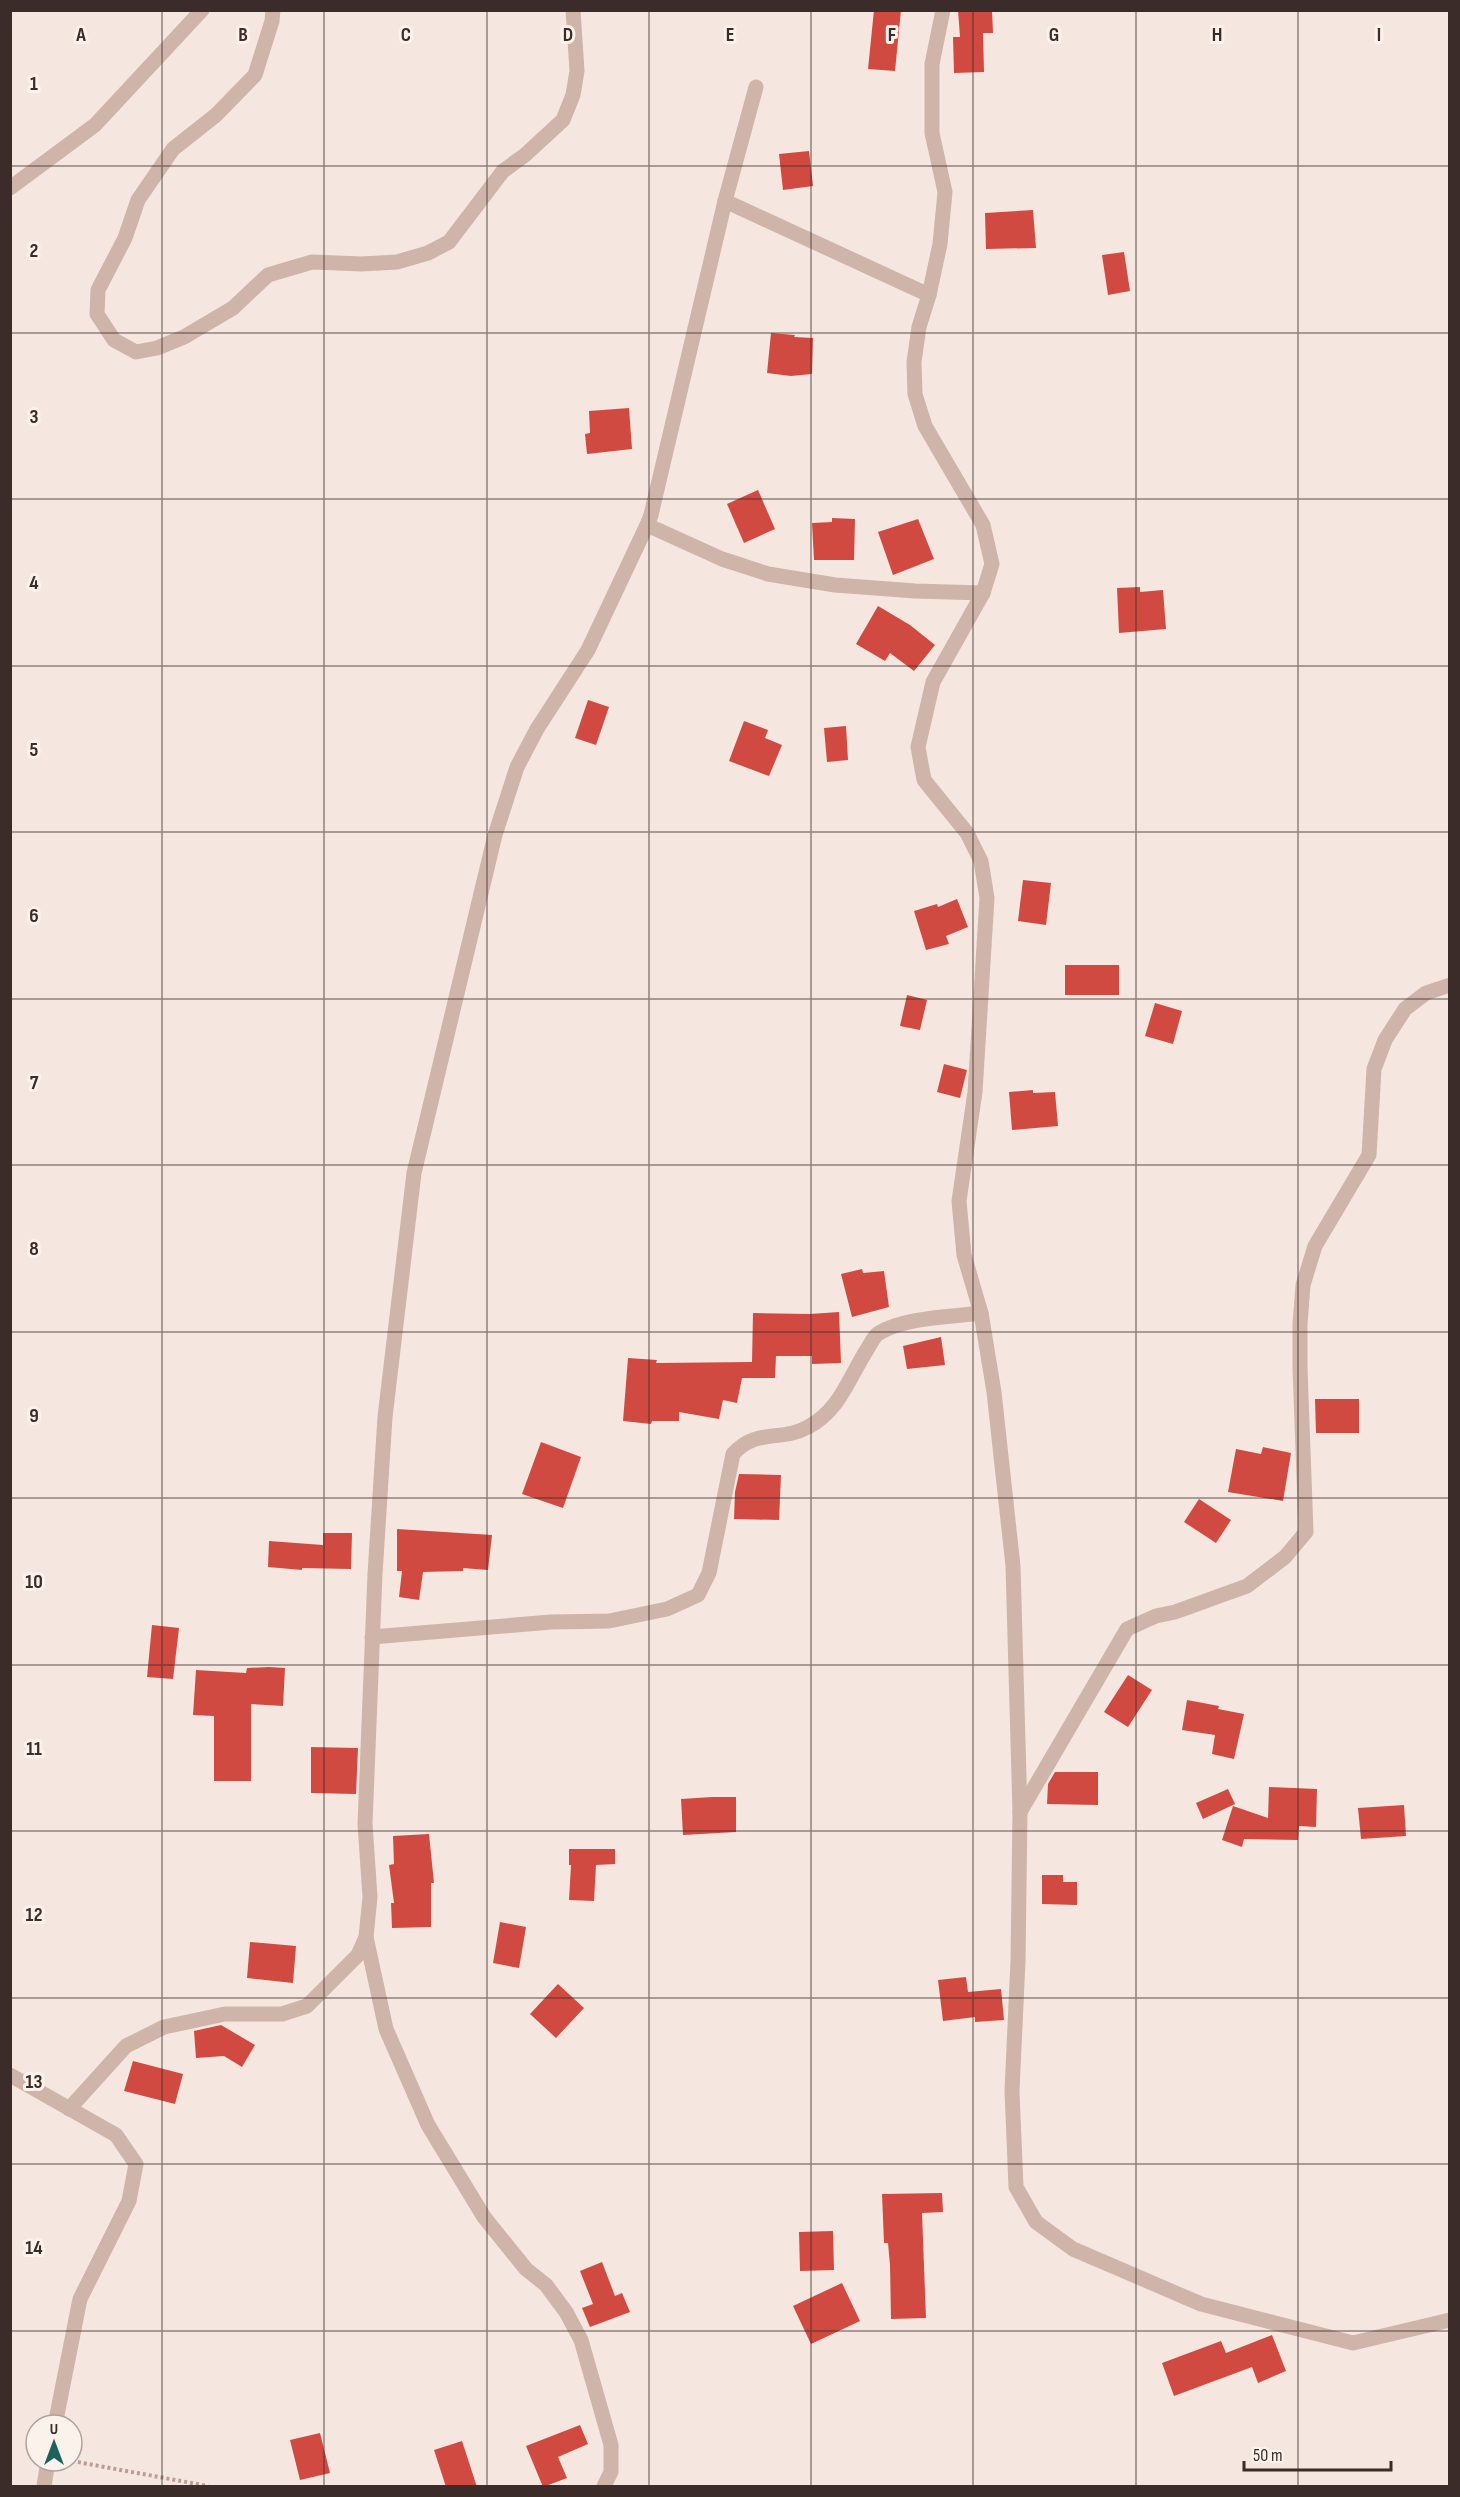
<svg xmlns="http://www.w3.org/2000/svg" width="1460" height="2497" viewBox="0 0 1460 2497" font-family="'Sofia Sans Condensed',sans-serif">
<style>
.building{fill:#d14a41}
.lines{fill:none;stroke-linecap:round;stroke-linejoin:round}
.path{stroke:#bb9d93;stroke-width:4;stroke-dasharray:3 3;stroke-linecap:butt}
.minor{stroke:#cfb4a9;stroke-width:15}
.grid{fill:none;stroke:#3c2c29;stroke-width:1.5;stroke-opacity:0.55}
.grid-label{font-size:20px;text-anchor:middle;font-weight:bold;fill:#3c2c29;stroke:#fcf2ec;stroke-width:6;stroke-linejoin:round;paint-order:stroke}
</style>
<rect width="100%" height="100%" fill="#f5e7df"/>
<!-- building -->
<g class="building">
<path d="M874,10H901L895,71L868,69Z"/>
<path d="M958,10H992L993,33H983L984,72L954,73L953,37H960Z"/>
<path d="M809,151L813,186L783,190L779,154Z"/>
<path d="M1033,210L1036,248L986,249L985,213Z"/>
<path d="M1124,252L1130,291L1108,295L1102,255Z"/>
<path d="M771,333L795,335L794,337L813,338L812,374L791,376L767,373Z"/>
<path d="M629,408L632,449L587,454L585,434L590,433L589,411Z"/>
<path d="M758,490L775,529L744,543L727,504Z"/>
<path d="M832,518L855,519L854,560H814L812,523L832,522Z"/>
<path d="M918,519L934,559L893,575L878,532Z"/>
<path d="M1140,587V592L1163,590L1166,629L1119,633L1117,588Z"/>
<path d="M878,606L910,625L935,645L914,671L890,653L885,661L856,644Z"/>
<path d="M588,700L609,707L596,745L575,738Z"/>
<path d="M744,721L768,730L765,738L782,745L769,776L729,761Z"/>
<path d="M846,726L848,760L827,762L824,728Z"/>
<path d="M1023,880L1051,883L1046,925L1018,921Z"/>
<path d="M957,899L968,927L946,936L949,944L926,950L914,911L937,904L938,907Z"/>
<rect x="1065" y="965" width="54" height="30"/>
<path d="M907,995L927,1000L920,1030L900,1026Z"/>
<path d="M1155,1003L1182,1011L1173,1044L1145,1036Z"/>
<path d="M944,1064L967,1070L960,1098L937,1092Z"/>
<path d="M1033,1090V1093L1055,1092L1058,1126L1012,1130L1009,1092Z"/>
<path d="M862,1269L863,1273L884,1271L889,1307L852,1317L841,1274Z"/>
<path d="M839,1312L841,1363L812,1364V1356H776L775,1378H742L737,1403L723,1400L719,1419L679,1412V1421H652L651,1424L623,1421L628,1358L657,1360L656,1363L752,1362L753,1313L810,1314Z"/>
<path d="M941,1337L945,1365L907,1369L903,1346Z"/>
<path d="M1315,1399H1359V1433H1316Z"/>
<path d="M541,1442L581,1457L563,1508L522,1494Z"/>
<path d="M1263,1447L1291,1453L1283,1501L1228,1492L1236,1449L1261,1454Z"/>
<path d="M739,1474L781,1475L779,1520L734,1519L735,1492Z"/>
<path d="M1199,1499L1231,1520L1216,1543L1184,1522Z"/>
<path d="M397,1529L492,1535L488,1570L463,1568V1571L423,1572L419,1600L399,1597L402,1571H397Z"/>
<path d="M323,1533H352L351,1569L302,1568V1570L268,1567L269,1541L323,1545Z"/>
<path d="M152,1625L179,1628L173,1679L147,1677Z"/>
<path d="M269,1667L285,1668L283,1706L251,1704V1781H214V1716L193,1715L196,1670L246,1673L247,1668Z"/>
<path d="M1128,1675L1152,1690L1128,1727L1104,1712Z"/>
<path d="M1187,1700L1219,1706L1218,1709L1244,1714L1234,1759L1212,1754L1215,1735L1182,1730Z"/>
<path d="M311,1747L358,1748L356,1794L311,1793Z"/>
<path d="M1055,1772H1098V1805L1047,1804L1048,1784Z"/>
<path d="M1269,1787L1317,1789L1316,1827L1299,1826L1298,1840L1244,1839L1242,1847L1222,1840L1233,1806L1268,1818Z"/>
<path d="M1228,1789L1235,1804L1203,1819L1196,1803Z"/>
<path d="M712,1797H736V1832L683,1835L681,1799Z"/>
<path d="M1404,1805L1406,1836L1361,1839L1358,1808Z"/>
<path d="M429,1834L434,1883H431V1927L392,1928L391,1903H394L389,1865L394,1864L393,1836Z"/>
<path d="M569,1849H615V1864L596,1865L594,1901L569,1900L571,1865H569Z"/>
<path d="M1042,1875H1063V1882H1077V1905L1042,1904Z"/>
<path d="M500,1922L526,1927L519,1968L493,1963Z"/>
<path d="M250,1942L296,1946L293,1983L247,1978Z"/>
<path d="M966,1977L968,1992L1001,1989L1004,2020L975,2022V2017L943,2021L938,1980Z"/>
<path d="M558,1984L584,2008L556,2038L530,2014Z"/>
<path d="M221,2025L255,2045L242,2067L224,2056L196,2058L194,2031Z"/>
<path d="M133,2061L183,2074L175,2104L124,2091Z"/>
<path d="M942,2193L943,2212L922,2213L926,2318L891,2319L890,2265L888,2243H884L882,2194Z"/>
<path d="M833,2231L834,2270L800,2271L799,2232Z"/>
<path d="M602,2262L615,2296L622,2293L630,2312L590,2327L582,2308L593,2304L580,2271Z"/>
<path d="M842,2283L860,2321L811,2344L793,2306Z"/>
<path d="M1272,2335L1286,2371L1258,2383L1252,2367L1174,2396L1162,2363L1221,2341L1226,2353Z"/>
<path d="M580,2425L588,2444L558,2457L567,2478L543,2487L526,2446Z"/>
<path d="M320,2433L330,2473L300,2480L290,2440Z"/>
<path d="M462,2441L477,2487H446L434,2450Z"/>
</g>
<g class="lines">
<!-- path -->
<path class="path" d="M72,2461L208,2486"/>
<!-- minor -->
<g class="minor">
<path d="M273,10L272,21L255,75L216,115L173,149L138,200L125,238L98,290L97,314L114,340L136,352L157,348L184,337L233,308L268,275L312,262L362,264L397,262L428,253L449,242L503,171L525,155L563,120L573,95L577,71L573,10"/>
<path d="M943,10L932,64V133L945,192L940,244L929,295L919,327L914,362L915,394L925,426L983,525L992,564L983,593L933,682L918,747L924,780L967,833L981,861L987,898L975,1092L959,1201L964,1255L981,1313L994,1392L1013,1566L1020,1812L1018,1961L1012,2091L1016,2187L1036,2222L1073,2249L1201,2304L1353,2343L1450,2320"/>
<path d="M756,87L725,201L651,515L647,525L722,559L768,574L835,585L915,591L983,593"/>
<path d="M10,188L95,125L202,10"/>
<path d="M725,201L929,295"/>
<path d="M372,1637L551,1622L609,1621L667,1609L698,1595L709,1573L733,1454C756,1428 781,1442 808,1427C840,1411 850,1375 868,1348C871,1343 874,1336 879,1333C905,1317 951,1317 981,1313"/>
<path d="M1020,1812L1127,1629L1156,1616L1175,1612L1247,1586L1285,1557L1306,1532L1300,1368V1324L1303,1285L1315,1246L1369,1155L1374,1069L1385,1040L1405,1009L1426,993L1450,985"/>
<path d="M366,1937L386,2029L428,2125L484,2217L526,2269L546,2285L566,2312L581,2340L611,2445V2472L604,2486"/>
<path d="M10,2075L116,2135L136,2164L129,2201L80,2299L55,2425"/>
<path d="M69,2109L126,2046L164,2027L225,2014H282L307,2006L358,1955L366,1937L370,1897L365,1824L375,1574L385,1417L414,1173L495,835L517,767L537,729L588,650L647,525"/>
<path d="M44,2486L48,2461"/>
</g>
</g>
<!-- grid -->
<path class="grid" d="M162,10V2486M324,10V2486M487,10V2486M649,10V2486M811,10V2486M973,10V2486M1136,10V2486M1298,10V2486M10,166H1450M10,333H1450M10,499H1450M10,666H1450M10,832H1450M10,999H1450M10,1165H1450M10,1332H1450M10,1498H1450M10,1665H1450M10,1831H1450M10,1998H1450M10,2164H1450M10,2331H1450"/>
<g class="grid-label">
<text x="81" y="41">A</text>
<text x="243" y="41">B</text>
<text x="406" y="41">C</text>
<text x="568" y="41">D</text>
<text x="730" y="41">E</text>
<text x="892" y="41">F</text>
<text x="1054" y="41">G</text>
<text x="1217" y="41">H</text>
<text x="1379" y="41">I</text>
<text x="34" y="90">1</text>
<text x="34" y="257">2</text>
<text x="34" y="423">3</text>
<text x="34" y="589">4</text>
<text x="34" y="756">5</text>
<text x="34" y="922">6</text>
<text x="34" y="1089">7</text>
<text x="34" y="1255">8</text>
<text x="34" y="1422">9</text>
<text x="34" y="1588">10</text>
<text x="34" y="1755">11</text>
<text x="34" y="1921">12</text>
<text x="34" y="2088">13</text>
<text x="34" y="2254">14</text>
</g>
<!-- border -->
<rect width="1460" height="2497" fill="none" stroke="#3c2c29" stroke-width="24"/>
<!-- north arrow -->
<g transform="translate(54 2443)"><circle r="28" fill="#fcf2ec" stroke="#afa39e" stroke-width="1.5"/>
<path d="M0-4.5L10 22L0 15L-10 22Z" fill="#1a625a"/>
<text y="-9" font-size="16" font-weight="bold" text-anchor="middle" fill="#3c2c29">U</text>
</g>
<!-- scale -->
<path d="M1244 2461v9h147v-9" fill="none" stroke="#3c2c29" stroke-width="3"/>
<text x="1253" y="2461" font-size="18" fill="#3c2c29" stroke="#fcf2ec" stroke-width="4.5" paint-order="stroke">50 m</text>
</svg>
